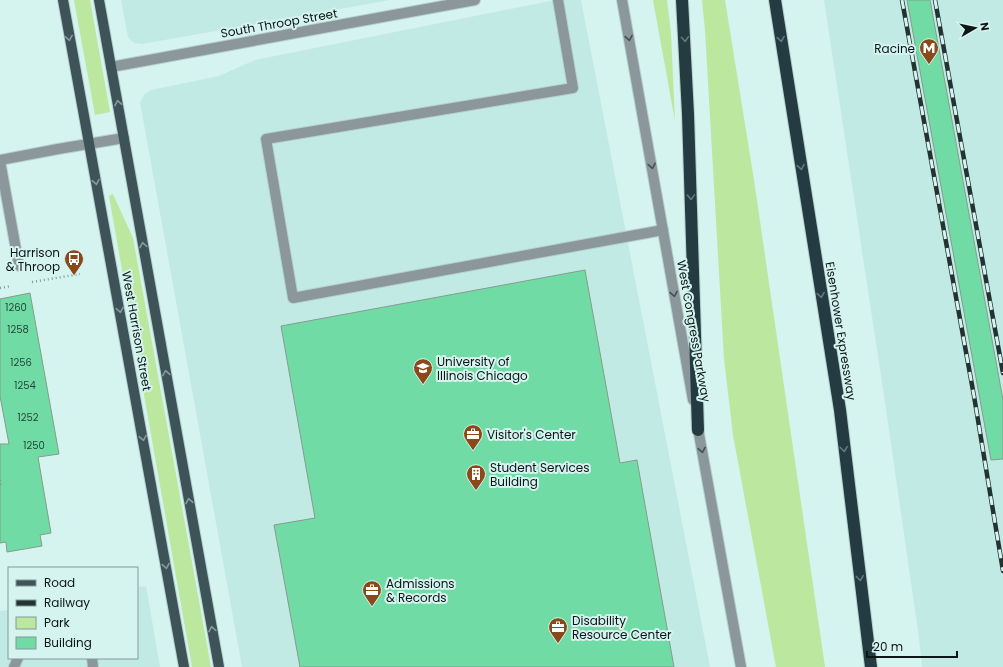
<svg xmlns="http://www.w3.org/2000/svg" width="1003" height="667" viewBox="0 0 1003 667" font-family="Poppins,sans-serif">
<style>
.built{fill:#c2eae5}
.green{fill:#bce79e}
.building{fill:#71dba6;stroke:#859c8e}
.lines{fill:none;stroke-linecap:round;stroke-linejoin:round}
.minor-casing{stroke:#b5d0cc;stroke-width:12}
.major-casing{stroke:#b5d0cc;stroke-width:12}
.highway-casing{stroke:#b5d0cc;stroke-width:14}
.path{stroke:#839a97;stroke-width:2.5;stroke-dasharray:1 3;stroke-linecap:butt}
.minor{stroke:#8b979a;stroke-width:10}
.major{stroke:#3e5358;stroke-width:10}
.highway{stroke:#233b41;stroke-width:12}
.rail-casing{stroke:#243231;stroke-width:4.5}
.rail{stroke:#d5f3ef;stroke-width:3;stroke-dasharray:9;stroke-linecap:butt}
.oneway{stroke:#829b9c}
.oneway2{stroke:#455051}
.oneway3{stroke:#617b7e}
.labels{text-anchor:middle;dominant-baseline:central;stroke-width:4;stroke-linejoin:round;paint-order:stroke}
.number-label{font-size:10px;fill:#244739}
.street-label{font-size:12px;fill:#0b1615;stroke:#d5f3ef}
.poi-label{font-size:12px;fill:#0b1615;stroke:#d5f3ef;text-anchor:start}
</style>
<rect width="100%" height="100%" fill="#d5f3ef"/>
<!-- built -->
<g class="built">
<path d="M121,0H390L142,44L134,43L128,37Z"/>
<path d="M555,0H581L710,667H242L140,102L144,95L151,90L219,76L255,60Z"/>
<path d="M824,0H1003V667H922L919,638L886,409Z"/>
<path d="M146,586L160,667H0V611L9,610V658H137V587Z"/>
</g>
<!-- green -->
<g class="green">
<path d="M74,0H90L110,112L95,115Z"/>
<path d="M653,0H667L671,33L675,121Z"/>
<path d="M702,0H725L754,180L825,667H776L733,435L724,359L705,30Z"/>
<path d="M113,194L133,238L211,667H192L109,196Z"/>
</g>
<!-- building -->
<g class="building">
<path d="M907,0H930L1003,400V459L991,460Z"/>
<path d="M585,270L620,463L637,460L674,667H300L274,525L315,518L281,326Z"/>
<path d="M30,293L59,454L38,457L51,533L40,535L42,546L7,552L6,542L0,543V444H9L0,396V299Z"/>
</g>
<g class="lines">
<!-- minor casing -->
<g class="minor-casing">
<g id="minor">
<path d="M558,0L573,88L266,139L293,298L663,230"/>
<path d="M622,0L693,400"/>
<path d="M111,67L475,0"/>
<path d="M0,160L58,149L124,138"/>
<path d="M0,161L19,266"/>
<path d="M697,423L741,667"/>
<path d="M92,658L93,667"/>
<path d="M14,667L18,658"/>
</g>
</g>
<!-- major casing -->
<g class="major-casing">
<g id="major">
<path d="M63,0L184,667"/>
<path d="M99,0L219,667"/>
</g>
</g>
<!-- highway casing -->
<g class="highway-casing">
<g id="highway">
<path d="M682,0L688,114L698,430"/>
<path d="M775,0L840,410L871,667"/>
</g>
</g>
<!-- path -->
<g class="path">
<path d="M32,282L80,274"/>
<path d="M0,288L11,286"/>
<path d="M0,480L1,485"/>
</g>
<!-- minor -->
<use href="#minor" class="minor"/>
<!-- major -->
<use href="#major" class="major"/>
<!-- highway -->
<use href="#highway" class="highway"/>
<!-- rail casing -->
<g class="rail-casing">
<g id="rail">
<path d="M902,0L974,396L1003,571"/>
<path d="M935,0L1003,373"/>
</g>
</g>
<!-- rail -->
<use href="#rail" class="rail"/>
</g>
<!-- one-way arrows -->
<defs><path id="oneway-chevron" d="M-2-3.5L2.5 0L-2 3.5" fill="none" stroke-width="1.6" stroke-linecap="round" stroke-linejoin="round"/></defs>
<g class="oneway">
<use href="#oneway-chevron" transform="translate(69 38) rotate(80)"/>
<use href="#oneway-chevron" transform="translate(118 103) rotate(-101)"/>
<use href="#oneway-chevron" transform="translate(96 182) rotate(79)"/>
<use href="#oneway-chevron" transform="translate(143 245) rotate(-100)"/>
<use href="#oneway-chevron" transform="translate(120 310) rotate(80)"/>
<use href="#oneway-chevron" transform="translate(166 373) rotate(-100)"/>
<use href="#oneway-chevron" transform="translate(143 438) rotate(80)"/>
<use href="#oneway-chevron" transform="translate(189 501) rotate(-100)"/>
<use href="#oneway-chevron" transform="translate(166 566) rotate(80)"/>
<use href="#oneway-chevron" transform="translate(212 629) rotate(-100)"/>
</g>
<g class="oneway2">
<use href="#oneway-chevron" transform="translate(629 38) rotate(80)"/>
<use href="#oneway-chevron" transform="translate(652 166) rotate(80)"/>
<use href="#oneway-chevron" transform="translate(674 294) rotate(80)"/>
<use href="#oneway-chevron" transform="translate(702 450) rotate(80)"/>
</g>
<g class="oneway3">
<use href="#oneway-chevron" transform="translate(685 39) rotate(86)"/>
<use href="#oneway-chevron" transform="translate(781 39) rotate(81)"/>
<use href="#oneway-chevron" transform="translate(801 167) rotate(81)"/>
<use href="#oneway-chevron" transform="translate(691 197) rotate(88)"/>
<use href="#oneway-chevron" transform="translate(821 295) rotate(81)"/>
<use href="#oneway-chevron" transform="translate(844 449) rotate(83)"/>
<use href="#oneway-chevron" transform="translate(860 578) rotate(83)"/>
</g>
<!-- icons -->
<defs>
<g id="metro-pin" transform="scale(1)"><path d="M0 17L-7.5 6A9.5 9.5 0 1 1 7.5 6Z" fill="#8b4818" stroke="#d5f3ef"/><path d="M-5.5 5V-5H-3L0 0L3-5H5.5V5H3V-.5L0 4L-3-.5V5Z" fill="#fff"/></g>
<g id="bus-pin" transform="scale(1)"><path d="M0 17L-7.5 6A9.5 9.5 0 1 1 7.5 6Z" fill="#8b4818" stroke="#d5f3ef"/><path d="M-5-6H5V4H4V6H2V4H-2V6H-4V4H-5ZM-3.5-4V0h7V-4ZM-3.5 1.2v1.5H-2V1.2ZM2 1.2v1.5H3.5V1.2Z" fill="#fff"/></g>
<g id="university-pin" transform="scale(1)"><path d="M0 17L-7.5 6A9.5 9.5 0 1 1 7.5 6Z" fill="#8b4818" stroke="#d5f3ef"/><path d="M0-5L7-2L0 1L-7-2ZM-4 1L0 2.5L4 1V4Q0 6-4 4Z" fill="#fff"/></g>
<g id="office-pin" transform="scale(1)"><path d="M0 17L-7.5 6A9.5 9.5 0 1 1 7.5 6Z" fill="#8b4818" stroke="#d5f3ef"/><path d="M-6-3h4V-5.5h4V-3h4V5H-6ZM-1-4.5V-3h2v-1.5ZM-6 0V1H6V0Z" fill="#fff"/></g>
<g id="building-pin" transform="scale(1)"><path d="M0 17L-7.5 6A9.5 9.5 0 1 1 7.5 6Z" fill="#8b4818" stroke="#d5f3ef"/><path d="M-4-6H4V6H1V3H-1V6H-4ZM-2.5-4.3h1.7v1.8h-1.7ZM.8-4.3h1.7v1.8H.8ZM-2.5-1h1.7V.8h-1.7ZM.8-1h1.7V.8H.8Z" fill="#fff"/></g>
</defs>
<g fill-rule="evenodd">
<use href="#metro-pin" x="929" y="48"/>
<use href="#bus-pin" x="74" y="259"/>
<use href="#university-pin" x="423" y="368"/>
<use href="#office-pin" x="473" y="434"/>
<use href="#building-pin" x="476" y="474"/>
<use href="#office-pin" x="372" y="590"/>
<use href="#office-pin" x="558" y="627"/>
</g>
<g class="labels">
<!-- number labels -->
<g class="number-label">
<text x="16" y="307">1260</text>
<text x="18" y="329">1258</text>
<text x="21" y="362">1256</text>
<text x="25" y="385">1254</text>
<text x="28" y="417">1252</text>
<text x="34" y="445">1250</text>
</g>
<!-- street labels -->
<g class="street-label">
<text transform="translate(279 23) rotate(-10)">South Throop Street</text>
<text transform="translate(137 331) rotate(80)">West Harrison Street</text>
<text transform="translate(694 331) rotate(80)">West Congress Parkway</text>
<text transform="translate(841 331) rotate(81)">Eisenhower Expressway</text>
</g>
<!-- poi labels -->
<g class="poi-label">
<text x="915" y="48" text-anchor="end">Racine</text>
<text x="60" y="252" text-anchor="end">Harrison<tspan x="60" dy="14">&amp; Throop</tspan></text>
<text x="437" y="361">University of<tspan x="437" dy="14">Illinois Chicago</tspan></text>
<text x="487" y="434">Visitor's Center</text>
<text x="490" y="467">Student Services<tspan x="490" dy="14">Building</tspan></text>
<text x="386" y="583">Admissions<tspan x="386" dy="14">&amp; Records</tspan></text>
<text x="572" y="620">Disability<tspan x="572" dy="14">Resource Center</tspan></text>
</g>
</g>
<!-- legend -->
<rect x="8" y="567" width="130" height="92" fill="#d5f3ef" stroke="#849b98"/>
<rect x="16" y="580" width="20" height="6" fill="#3e5358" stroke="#849b98"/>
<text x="44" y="587" font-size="12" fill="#0b1615">Road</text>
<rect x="16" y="600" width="20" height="6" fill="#243231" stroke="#849b98"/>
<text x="44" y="607" font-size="12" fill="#0b1615">Railway</text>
<rect x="16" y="617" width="20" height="12" fill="#bce79e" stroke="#849b98"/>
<text x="44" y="627" font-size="12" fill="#0b1615">Park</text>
<rect x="16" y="637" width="20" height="12" fill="#71dba6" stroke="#849b98"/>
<text x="44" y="647" font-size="12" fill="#0b1615">Building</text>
<!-- north arrow -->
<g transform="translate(975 28) rotate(81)" stroke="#d5f3ef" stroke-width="3" paint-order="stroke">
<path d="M0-3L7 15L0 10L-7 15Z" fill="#0b1615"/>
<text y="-6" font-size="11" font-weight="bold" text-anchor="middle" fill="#0b1615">N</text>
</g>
<!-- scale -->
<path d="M867 651v6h90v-6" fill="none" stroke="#0b1615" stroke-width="2"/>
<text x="873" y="651" font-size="12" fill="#0b1615" stroke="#d5f3ef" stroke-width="3" paint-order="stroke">20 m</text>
</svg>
